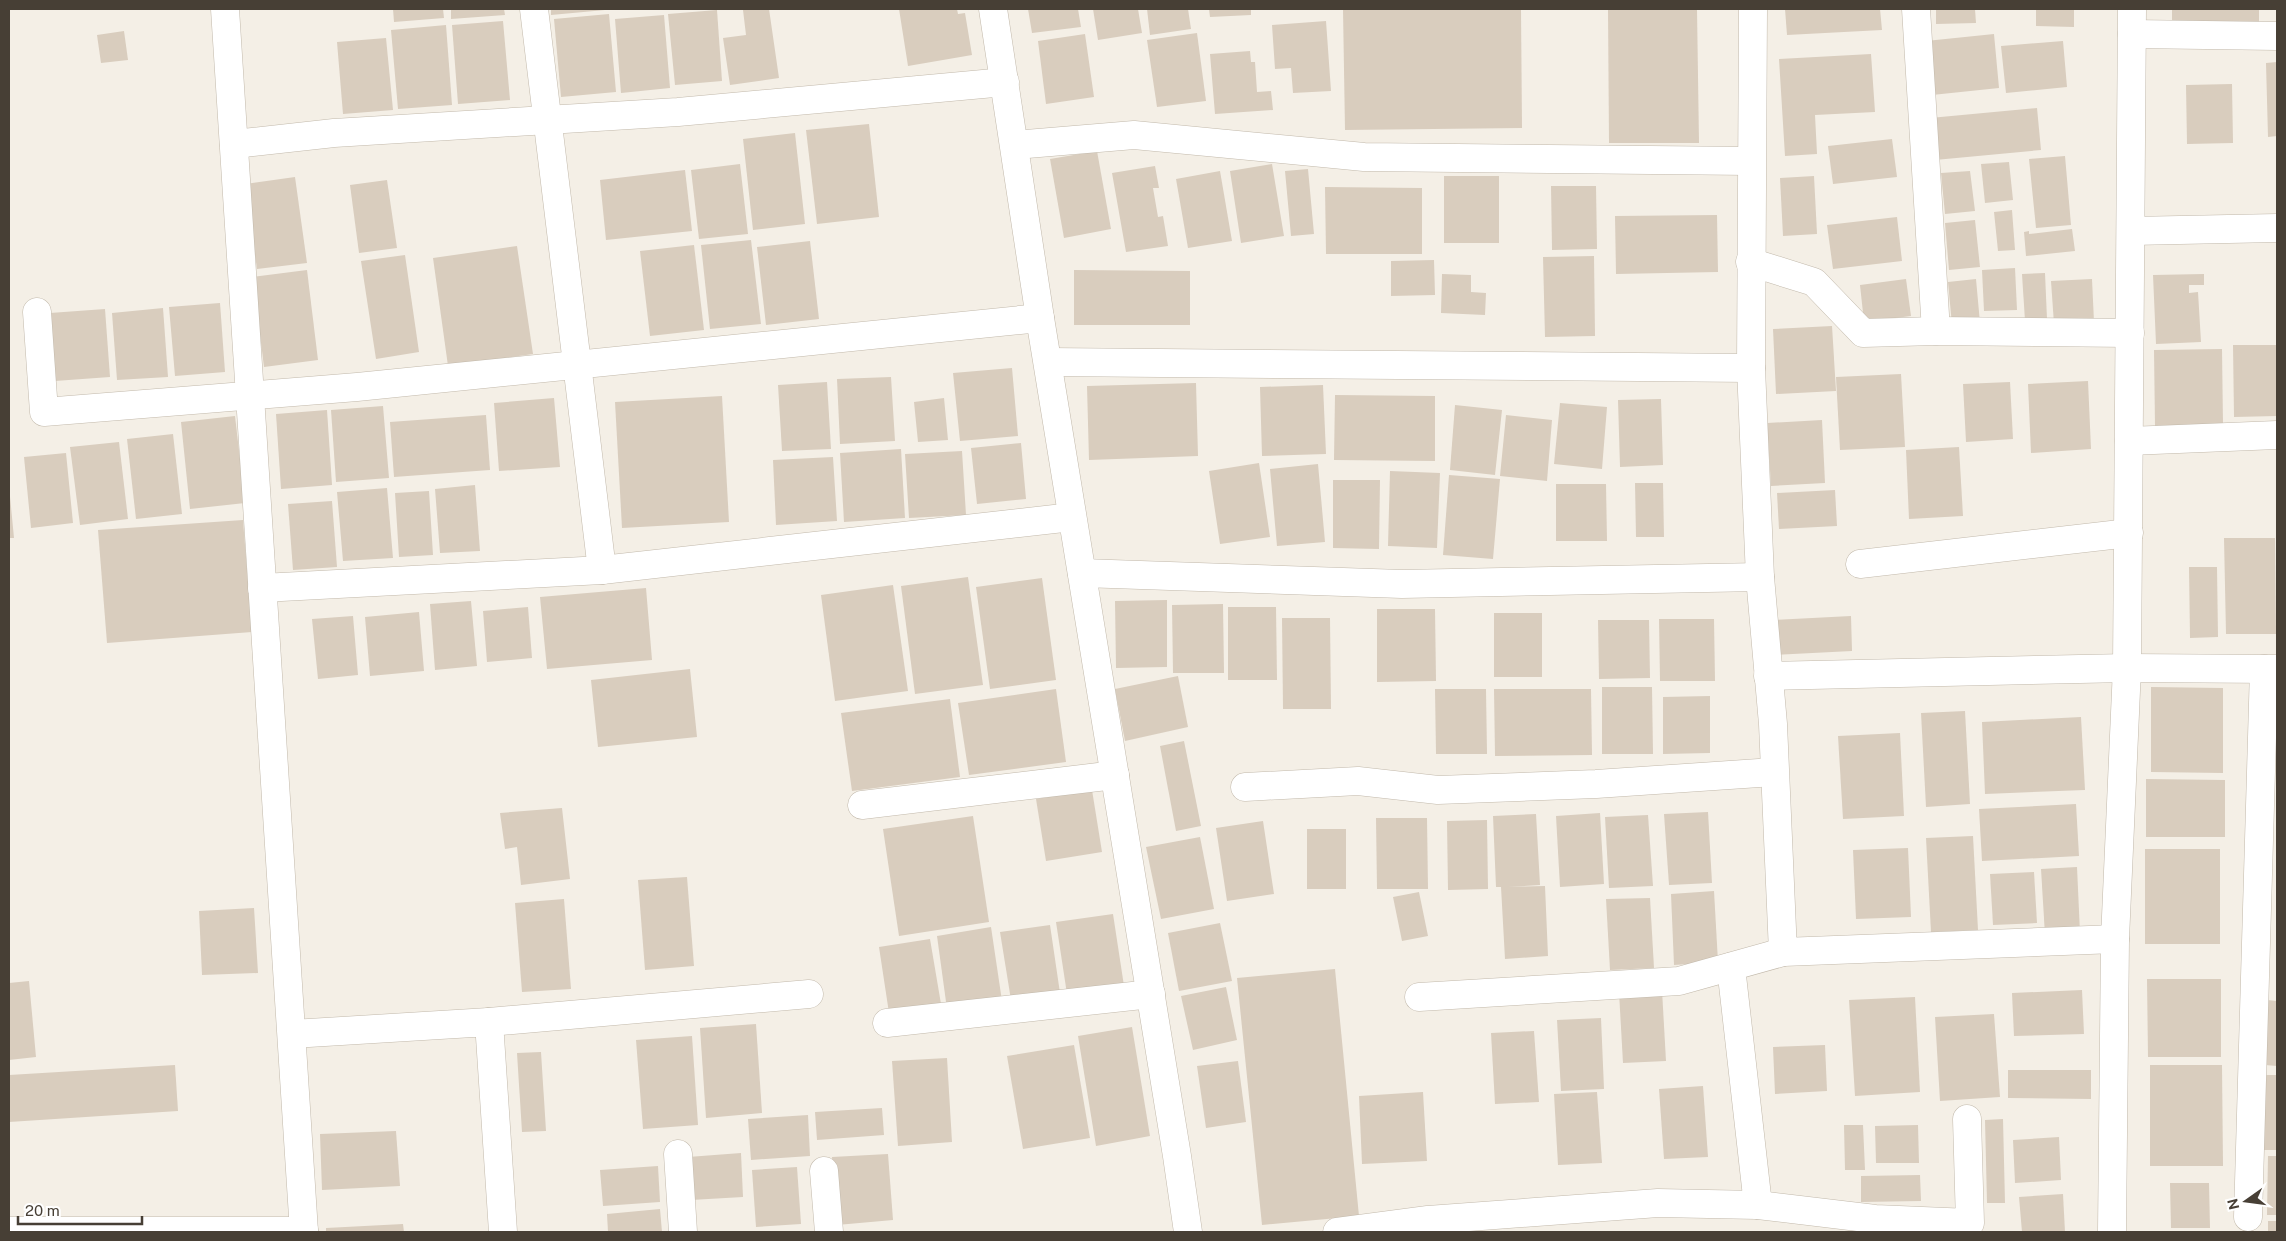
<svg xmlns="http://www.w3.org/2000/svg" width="2286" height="1241" viewBox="0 0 2286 1241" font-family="'Public Sans',sans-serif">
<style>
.building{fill:#d9cdbe}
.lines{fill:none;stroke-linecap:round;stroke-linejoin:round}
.minor-casing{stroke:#c2b9ab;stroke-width:29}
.tertiary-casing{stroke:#c2b9ab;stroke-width:29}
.minor{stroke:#fff;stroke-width:28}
.tertiary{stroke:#fff;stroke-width:28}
</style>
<rect width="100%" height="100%" fill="#f4efe6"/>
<!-- building -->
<g class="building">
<path d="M393,9H443L444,18L394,22Z"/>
<path d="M451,9H504L505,15L451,19Z"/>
<path d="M551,9H605V10L551,15Z"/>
<path d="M751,9H769L779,78L730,85L723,38L746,35L743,10Z"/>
<path d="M899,9H957L958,14L965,13L972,55L908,66Z"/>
<path d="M1028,9H1078L1081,27L1032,33Z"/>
<path d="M1093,9H1138L1142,33L1098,40Z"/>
<path d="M1147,9H1188L1191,29L1150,35Z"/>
<path d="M1209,9H1251V15L1210,17Z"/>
<path d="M1343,9H1521L1522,128L1345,130Z"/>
<path d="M1608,9H1697L1699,143H1609Z"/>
<path d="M1785,9H1880L1882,30L1787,35Z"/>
<path d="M1936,9H1975L1976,23L1936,24Z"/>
<path d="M2036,9H2074V27L2036,26Z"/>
<path d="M2172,9H2259V22L2172,24Z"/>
<path d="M717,10L722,81L675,85L668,14Z"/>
<path d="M609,14L616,92L561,97L554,19Z"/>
<path d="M664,15L670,88L621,93L615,19Z"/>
<path d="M503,21L510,100L458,104L452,25Z"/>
<path d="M1326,21L1331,91L1293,93L1291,68L1275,69L1272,25Z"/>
<path d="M446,25L452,105L398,109L391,30Z"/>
<path d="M124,31L128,60L101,63L97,35Z"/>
<path d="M1197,33L1206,101L1157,107L1147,40Z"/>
<path d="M1085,34L1094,97L1046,104L1038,41Z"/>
<path d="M1994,34L1999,88L1932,95L1926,41Z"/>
<path d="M386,38L393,110L343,114L337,42Z"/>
<path d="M2063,41L2067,87L2006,93L2001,46Z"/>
<path d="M1250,51L1251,62H1255L1257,92L1271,91L1273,110L1215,114L1210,54Z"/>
<path d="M1871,54L1875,112L1815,115L1817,154L1785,156L1779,59Z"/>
<path d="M2277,62V136L2268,137L2266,63Z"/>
<path d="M2232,84L2233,143L2187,144L2186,85Z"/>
<path d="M2037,108L2041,150L1935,160L1930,118Z"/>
<path d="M869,124L879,217L817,224L806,130Z"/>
<path d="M795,133L805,224L753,230L743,139Z"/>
<path d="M1892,139L1897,177L1833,184L1828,146Z"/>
<path d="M1097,151L1111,229L1064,238L1050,159Z"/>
<path d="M2065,156L2071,225L2036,228L2029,159Z"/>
<path d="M2009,162L2013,200L1985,203L1981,164Z"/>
<path d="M740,164L748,234L699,239L691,170Z"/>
<path d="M1272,164L1284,236L1241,243L1230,171Z"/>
<path d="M1155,166L1159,188H1153L1158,217L1163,216L1168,246L1126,252L1112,173Z"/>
<path d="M1308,169L1314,234L1291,236L1285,171Z"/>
<path d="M685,170L692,231L606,240L600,180Z"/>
<path d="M1220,171L1232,241L1188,248L1176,179Z"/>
<path d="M1970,171L1975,211L1945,214L1941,173Z"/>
<rect x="1444" y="176" width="55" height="67"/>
<path d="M1814,176L1817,234L1783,236L1780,178Z"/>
<path d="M295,177L307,263L257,269L245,184Z"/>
<path d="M387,180L397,248L359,253L350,185Z"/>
<path d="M1551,186H1596L1597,249L1552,250Z"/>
<path d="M1325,187L1422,188V254H1326Z"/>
<path d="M2012,210L2015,250L1998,251L1994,212Z"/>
<path d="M1717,215L1718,272L1616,274L1615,216Z"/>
<path d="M1897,217L1902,261L1833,269L1827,225Z"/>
<path d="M1975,220L1980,267L1949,270L1945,223Z"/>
<path d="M2072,229L2075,251L2026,256L2024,232L2029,231V234Z"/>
<path d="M751,240L761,324L710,329L701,245Z"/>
<path d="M810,241L819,319L766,325L757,247Z"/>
<path d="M694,245L704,330L650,336L640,251Z"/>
<path d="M517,246L533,354L448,366L433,258Z"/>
<path d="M405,255L419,352L376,359L361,261Z"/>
<path d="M1594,256L1595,336L1545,337L1543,257Z"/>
<path d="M1434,260L1435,295L1391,296V261Z"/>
<path d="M2015,268L2017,310L1984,311L1982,270Z"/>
<path d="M307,270L318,360L264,367L253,277Z"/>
<path d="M1074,270L1190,271V325H1074Z"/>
<path d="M2045,273L2047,319L2025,321L2022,274Z"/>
<path d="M1442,274L1471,275V292L1486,293L1485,315L1441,313Z"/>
<path d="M2204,274V285H2189V293L2198,292L2201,342L2156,344L2153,275Z"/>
<path d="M1906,279L1911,316L1864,322L1860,285Z"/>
<path d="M1976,279L1980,323L1952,325L1948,282Z"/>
<path d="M2092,279L2094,322L2054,324L2051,281Z"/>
<path d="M220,303L225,372L175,376L169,307Z"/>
<path d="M163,308L168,377L117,380L112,313Z"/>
<path d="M105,309L110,377L55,381L50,313Z"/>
<path d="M1832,326L1836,391L1776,394L1773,329Z"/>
<path d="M2233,345H2277V416L2234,417Z"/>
<path d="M2222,349L2223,425L2155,426L2154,350Z"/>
<path d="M1012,368L1018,436L960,441L953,373Z"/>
<path d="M1901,374L1905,447L1840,450L1836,377Z"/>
<path d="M891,377L895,441L840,444L837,379Z"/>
<path d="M2088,381L2091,449L2031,453L2028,384Z"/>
<path d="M827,382L831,449L782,451L778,385Z"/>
<path d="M2010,382L2013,439L1966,442L1963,384Z"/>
<path d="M1196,383L1198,456L1089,460L1087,386Z"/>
<path d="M1323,385L1326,454L1262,456L1260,387Z"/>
<path d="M1335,395L1435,396V461L1334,460Z"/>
<path d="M722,396L729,522L622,528L615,402Z"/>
<path d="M554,398L560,467L499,471L494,403Z"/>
<path d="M944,398L948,440L918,442L914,402Z"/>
<path d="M1661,399L1663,465L1620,467L1618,400Z"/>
<path d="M1560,403L1607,407L1602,469L1554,464Z"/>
<path d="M1455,405L1502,410L1495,475L1450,470Z"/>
<path d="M383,406L389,478L336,482L331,410Z"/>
<path d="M327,410L332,485L281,489L276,414Z"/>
<path d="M486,415L490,470L394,477L390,422Z"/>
<path d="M1506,415L1552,420L1547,481L1500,476Z"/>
<path d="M235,416L245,503L190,509L181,422Z"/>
<path d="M1822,420L1825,483L1771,486L1767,423Z"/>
<path d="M173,434L182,514L136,519L127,439Z"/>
<path d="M119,442L128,519L80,525L70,447Z"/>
<path d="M1021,443L1026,499L977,504L971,448Z"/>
<path d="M1959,447L1963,516L1909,519L1906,450Z"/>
<path d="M901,449L905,518L844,522L840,453Z"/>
<path d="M962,451L966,515L909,518L905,454Z"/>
<path d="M66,453L73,523L31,528L24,457Z"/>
<path d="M833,457L837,521L776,525L773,460Z"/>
<path d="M1259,463L1270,537L1220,544L1209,471Z"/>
<path d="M1318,464L1325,542L1277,546L1270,469Z"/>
<path d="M1390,471L1440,473L1437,548L1388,546Z"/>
<path d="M1449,475L1500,479L1493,559L1443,555Z"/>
<path d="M1333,480H1380L1379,549L1333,548Z"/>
<path d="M1635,483H1663L1664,537H1636Z"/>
<path d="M1556,484H1606L1607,541H1556Z"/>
<path d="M475,485L480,551L440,553L435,489Z"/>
<path d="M9,486L14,538H9Z"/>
<path d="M387,488L393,558L343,561L337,492Z"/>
<path d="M1835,490L1837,526L1779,529L1777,493Z"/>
<path d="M429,491L433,555L399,557L395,493Z"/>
<path d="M332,501L337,567L293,570L288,504Z"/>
<path d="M243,520L252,632L107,643L98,530Z"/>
<path d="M2224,538H2275L2276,634H2226Z"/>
<path d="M2189,567H2217L2218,637L2190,638Z"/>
<path d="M968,577L983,685L915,694L901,586Z"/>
<path d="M1042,578L1056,680L990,689L976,587Z"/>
<path d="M893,585L908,691L835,701L821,595Z"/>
<path d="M646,588L652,660L547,669L540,597Z"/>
<path d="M1167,600V667L1116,668L1115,601Z"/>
<path d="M471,601L477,666L435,670L430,604Z"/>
<path d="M1223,604L1224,673H1173L1172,605Z"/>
<path d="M528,607L532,658L487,662L483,611Z"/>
<path d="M1228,607H1276L1277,680H1228Z"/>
<path d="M1377,609H1435L1436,681L1377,682Z"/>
<path d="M419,612L424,671L370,676L365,617Z"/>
<rect x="1494" y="613" width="48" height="64"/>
<path d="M353,616L358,675L318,679L312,619Z"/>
<path d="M1851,616L1852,651L1775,655L1773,620Z"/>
<path d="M1282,618H1330L1331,709H1283Z"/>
<path d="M1659,619H1714L1715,681H1660Z"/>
<path d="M1598,620H1649L1650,678L1599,679Z"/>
<path d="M690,669L697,737L598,747L591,680Z"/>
<path d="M1178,676L1188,727L1125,741L1115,689Z"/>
<path d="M1602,687H1652L1653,754H1602Z"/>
<path d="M2151,687L2223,688V773L2151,772Z"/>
<path d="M1056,689L1066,762L969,775L958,703Z"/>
<path d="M1435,689H1486L1487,754H1436Z"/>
<path d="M1494,689H1591L1592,755L1495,756Z"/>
<path d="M1710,696V753L1663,754V697Z"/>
<path d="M950,699L960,777L852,791L841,713Z"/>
<path d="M1965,711L1970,804L1926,807L1921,713Z"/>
<path d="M2081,717L2085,790L1985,794L1982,722Z"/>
<path d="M1900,733L1904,816L1843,819L1838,736Z"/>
<path d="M1184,741L1201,826L1176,831L1160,746Z"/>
<path d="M2146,779L2225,780V837H2146Z"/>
<path d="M1092,790L1102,852L1046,861L1036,799Z"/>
<path d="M2076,804L2079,856L1982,861L1979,809Z"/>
<path d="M562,808L570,879L521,885L517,847L505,849L500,813Z"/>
<path d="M1708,812L1712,883L1669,885L1664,814Z"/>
<path d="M1600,813L1604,884L1560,887L1556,816Z"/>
<path d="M1536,814L1540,885L1508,887L1545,886L1548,956L1505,959L1501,887H1496L1493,816Z"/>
<path d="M1648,815L1653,886L1609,888L1605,817Z"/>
<path d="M973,816L989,922L899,936L883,829Z"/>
<path d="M1376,818H1427L1428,889H1377Z"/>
<path d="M1487,820L1488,889L1448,890L1447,821Z"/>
<path d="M1263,821L1274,894L1227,901L1216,828Z"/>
<rect x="1307" y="829" width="39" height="60"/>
<path d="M1973,836L1978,930L1931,932L1926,838Z"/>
<path d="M1200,837L1214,909L1161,919L1146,847Z"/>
<path d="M1908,848L1911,917L1856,919L1853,850Z"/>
<rect x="2145" y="849" width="75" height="95"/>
<path d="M2077,867L2080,933L2045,935L2041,869Z"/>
<path d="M2034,872L2037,923L1993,925L1990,874Z"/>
<path d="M687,877L694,966L645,970L638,880Z"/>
<path d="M1714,891L1718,962L1674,965L1671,894Z"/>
<path d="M1419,892L1428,936L1402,941L1393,897Z"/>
<path d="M1650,898L1654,968L1610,970L1606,899Z"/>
<path d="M564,899L571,989L522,992L515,903Z"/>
<path d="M254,908L258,973L202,975L199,911Z"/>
<path d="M1113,914L1124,986L1067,994L1056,922Z"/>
<path d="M1220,923L1232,981L1179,991L1168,933Z"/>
<path d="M1050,925L1060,993L1011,1000L1000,932Z"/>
<path d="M991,927L1002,1001L947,1009L937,936Z"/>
<path d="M930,939L941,1004L889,1013L879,947Z"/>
<path d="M1335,969L1359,1216L1262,1225L1237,978Z"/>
<path d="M2147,979H2221V1057H2148Z"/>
<path d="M29,981L36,1057L9,1060V983Z"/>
<path d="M1226,987L1237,1040L1193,1050L1181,996Z"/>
<path d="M1662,990L1666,1061L1623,1063L1619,992Z"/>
<path d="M2082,990L2084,1034L2014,1036L2012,993Z"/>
<path d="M1915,997L1920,1092L1855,1096L1849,1000Z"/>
<path d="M2267,1000L2277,1001V1066L2265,1065Z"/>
<path d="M1994,1014L2000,1097L1940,1101L1935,1017Z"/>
<path d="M1601,1018L1604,1089L1561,1091L1557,1020Z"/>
<path d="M756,1024L762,1113L706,1118L700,1028Z"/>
<path d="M1132,1027L1150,1136L1096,1146L1078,1036Z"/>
<path d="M1534,1031L1539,1102L1495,1104L1491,1033Z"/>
<path d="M692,1036L698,1125L643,1129L636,1040Z"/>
<path d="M1074,1045L1090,1138L1023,1149L1007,1056Z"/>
<path d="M1825,1045L1827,1091L1775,1094L1773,1047Z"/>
<path d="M541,1052L546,1131L522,1132L517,1053Z"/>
<path d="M947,1058L952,1142L898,1146L892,1061Z"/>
<path d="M1238,1061L1246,1122L1206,1128L1197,1066Z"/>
<path d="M175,1065L178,1111L9,1122V1075Z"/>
<path d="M2150,1065H2222L2223,1166H2150Z"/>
<path d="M2008,1070H2091V1099L2008,1098Z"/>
<path d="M2264,1075H2277V1150H2263Z"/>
<path d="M1703,1086L1708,1157L1664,1159L1659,1089Z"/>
<path d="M1423,1092L1427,1161L1362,1164L1359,1096Z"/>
<path d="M1597,1092L1602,1163L1558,1165L1554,1094Z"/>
<path d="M882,1108L884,1135L817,1140L815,1112Z"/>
<path d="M808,1115L810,1156L751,1160L748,1119Z"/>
<path d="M2003,1119L2005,1203H1987L1985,1120Z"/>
<path d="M1844,1125H1863L1865,1170H1845Z"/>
<path d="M1918,1125L1919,1163H1876L1875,1126Z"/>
<path d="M396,1131L400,1186L322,1190L320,1134Z"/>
<path d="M2059,1137L2061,1180L2015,1183L2013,1140Z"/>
<path d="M741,1153L743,1197L691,1200L688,1157Z"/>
<path d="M888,1154L893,1220L837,1225L832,1157Z"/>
<path d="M2268,1156H2277V1215H2267Z"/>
<path d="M658,1166L660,1202L603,1206L600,1170Z"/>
<path d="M797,1167L801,1224L756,1227L752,1170Z"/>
<path d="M1920,1175L1921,1201L1861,1202V1176Z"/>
<path d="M2170,1183H2209L2210,1228H2171Z"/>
<path d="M2063,1194L2065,1232H2022L2019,1197Z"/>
<path d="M660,1209L662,1232H608L607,1214Z"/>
<rect x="2268" y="1221" width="9" height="11"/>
<path d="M403,1224L404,1232H326V1228Z"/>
</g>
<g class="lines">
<!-- minor casing -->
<g class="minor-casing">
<g id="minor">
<path d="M225,9L304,1232"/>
<path d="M534,9L602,570"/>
<path d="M993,9L1040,318L1177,1156L1188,1232"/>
<path d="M1753,9L1751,368L1760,577L1773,724L1783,952L2115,939"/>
<path d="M1916,9L1936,331"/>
<path d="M2132,34L2277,36"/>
<path d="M234,144L334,133L678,112L1005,82"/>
<path d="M1015,145L1134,135L1364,157L1751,161"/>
<path d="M2131,231L2277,228"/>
<path d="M1750,262L1814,282L1863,333L1936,331L2130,333"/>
<path d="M37,312L44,412L357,387L1040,318"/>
<path d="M1048,362L1751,368"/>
<path d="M2129,441L2277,435"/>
<path d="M1860,564L2129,533"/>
<path d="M1082,573L1402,584L1760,577"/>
<path d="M262,588L602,570L1072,517"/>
<path d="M1768,676L2127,668L2277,669"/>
<path d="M1245,787L1358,781L1438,790L1596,784L1774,772"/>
<path d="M862,805L1115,775"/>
<path d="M1419,997L1679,981L1783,952"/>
<path d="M489,1022L809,994"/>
<path d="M887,1023L1151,994"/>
<path d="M292,1034L489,1022L503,1232"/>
<path d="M678,1154L683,1232"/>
<path d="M824,1171L829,1232"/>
<path d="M1758,1205L1875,1219L1970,1223L1967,1119"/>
<path d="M2248,1217L2264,669"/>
<path d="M9,1231H304"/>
<path d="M1337,1232L1428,1220L1658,1203L1758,1205L1731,967"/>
</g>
</g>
<!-- tertiary casing -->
<g class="tertiary-casing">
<path id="tertiary" d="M2112,1232L2115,939L2127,668L2132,9"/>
</g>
<!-- minor -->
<use href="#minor" class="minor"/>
<!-- tertiary -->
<use href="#tertiary" class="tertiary"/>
</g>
<!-- border -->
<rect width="2286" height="1241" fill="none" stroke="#473f35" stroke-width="20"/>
<!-- north arrow -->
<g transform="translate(2246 1201) rotate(256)" stroke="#ffffff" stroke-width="4" paint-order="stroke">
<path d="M0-4L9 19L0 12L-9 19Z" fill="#473f35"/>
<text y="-8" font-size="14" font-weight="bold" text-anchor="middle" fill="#473f35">N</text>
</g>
<!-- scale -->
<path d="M18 1216v8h124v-8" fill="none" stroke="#473f35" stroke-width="2.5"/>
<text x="25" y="1216" font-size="15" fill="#473f35" stroke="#ffffff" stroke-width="4" paint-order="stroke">20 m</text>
</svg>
